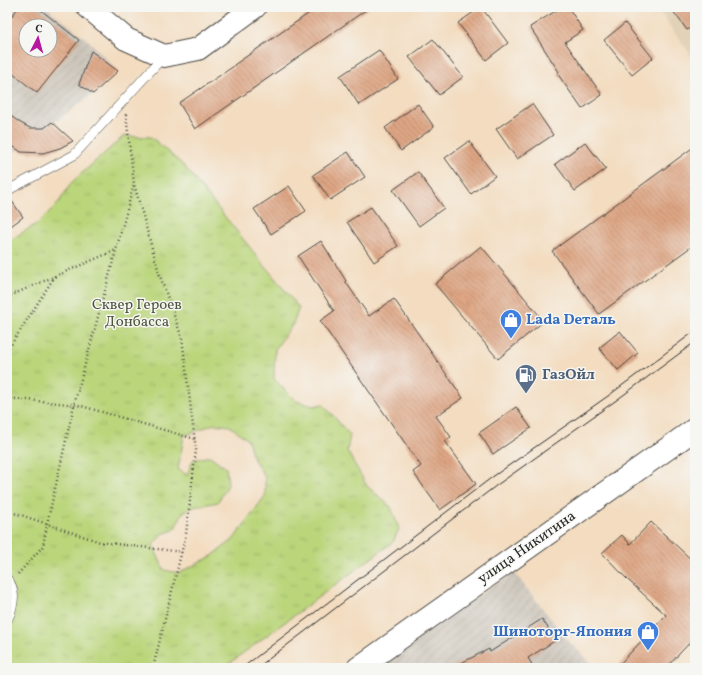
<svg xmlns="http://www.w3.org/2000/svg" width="702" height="675" viewBox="0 0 702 675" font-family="Vollkorn,serif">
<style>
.built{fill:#dfceb1}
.industrial{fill:url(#industrial-furrows);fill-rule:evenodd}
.park{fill:url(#park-tufts);stroke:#728052;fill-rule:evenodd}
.building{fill:url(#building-back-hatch);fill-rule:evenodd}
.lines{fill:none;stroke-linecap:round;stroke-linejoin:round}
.lane-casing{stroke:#494641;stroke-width:10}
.secondary-casing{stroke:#494641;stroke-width:24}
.primary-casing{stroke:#494641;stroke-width:24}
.path{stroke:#494641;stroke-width:2.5;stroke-dasharray:1 3;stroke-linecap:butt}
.lane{stroke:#fff;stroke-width:9}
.secondary{stroke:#fff;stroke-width:22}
.primary{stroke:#fff;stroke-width:22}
.tram{stroke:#2b2b2b;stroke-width:1}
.labels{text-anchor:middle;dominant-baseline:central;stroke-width:3;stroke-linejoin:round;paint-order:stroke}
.park-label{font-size:15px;fill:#4f563f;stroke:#f6f6f2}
.shop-label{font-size:15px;font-weight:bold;fill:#366cbe;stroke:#f6f6f2;text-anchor:start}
.service-label{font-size:15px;font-weight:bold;fill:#4e5e75;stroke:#f6f6f2;text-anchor:start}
.street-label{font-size:15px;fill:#2b2b2b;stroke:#f6f6f2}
</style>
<defs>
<pattern id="industrial-furrows" width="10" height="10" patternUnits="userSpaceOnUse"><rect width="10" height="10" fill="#cac3b8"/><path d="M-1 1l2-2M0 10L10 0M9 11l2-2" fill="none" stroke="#aea89e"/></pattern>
<pattern id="park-tufts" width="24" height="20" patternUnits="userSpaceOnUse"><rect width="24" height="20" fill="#bad57a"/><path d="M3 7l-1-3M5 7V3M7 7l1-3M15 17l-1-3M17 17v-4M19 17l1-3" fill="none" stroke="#a0b76a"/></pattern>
<pattern id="building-back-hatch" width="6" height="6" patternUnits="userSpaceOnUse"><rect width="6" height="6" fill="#dea684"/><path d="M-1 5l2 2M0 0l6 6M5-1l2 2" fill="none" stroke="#b4876c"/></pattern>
</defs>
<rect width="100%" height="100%" fill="#f6f6f2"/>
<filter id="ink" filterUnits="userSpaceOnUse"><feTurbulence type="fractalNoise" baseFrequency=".025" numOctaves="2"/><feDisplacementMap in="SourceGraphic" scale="8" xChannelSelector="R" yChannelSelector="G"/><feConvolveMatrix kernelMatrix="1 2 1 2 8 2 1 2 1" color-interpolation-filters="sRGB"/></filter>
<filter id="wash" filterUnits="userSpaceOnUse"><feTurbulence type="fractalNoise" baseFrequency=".012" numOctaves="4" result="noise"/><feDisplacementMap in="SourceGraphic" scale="16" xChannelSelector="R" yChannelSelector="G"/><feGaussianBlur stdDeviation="0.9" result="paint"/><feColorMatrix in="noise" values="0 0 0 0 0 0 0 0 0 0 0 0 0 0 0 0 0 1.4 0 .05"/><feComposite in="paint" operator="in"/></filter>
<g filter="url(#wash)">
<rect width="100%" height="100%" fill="#f3dcbf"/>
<!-- built -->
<path class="built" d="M656,7H695V58H693Z"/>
<!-- industrial -->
<g class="industrial">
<path d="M7,7H46L89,41L118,71L93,94L7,157ZM26,26H50V50H26Z"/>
<path d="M513,571L565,637L595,668H375Z"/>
</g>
<!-- park -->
<path class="park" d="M124,136L151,137L183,165L299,308L293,324L275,349L274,379L296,401L313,406L323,404L350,435L347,451L367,486L391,507L399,529L393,542L223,668H7V242L38,223L59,202L72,182ZM214,424L230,426L248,440L253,458L265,477V496L233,540L212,556L179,573L164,570L153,545L162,534L174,530L183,512L194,507L218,502L228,485L226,468L210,456L193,460L187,475L178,469L184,436Z"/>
<g id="blocks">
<!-- building -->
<g class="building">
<path d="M19,7H37L79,40L37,93L7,69V22ZM26,26H50V50H26Z"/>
<path d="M318,7H370L195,129L179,103L234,66V65Z"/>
<path d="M481,7L508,43L486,60L458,23Z"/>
<path d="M562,7H568L583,30L565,42L602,95L582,109L557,73L559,72L530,27Z"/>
<path d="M670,7H695V25L687,30Z"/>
<path d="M625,23L653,58L632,75L604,40Z"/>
<path d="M433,39L463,77L439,95L409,57Z"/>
<path d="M379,50L398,79L359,105L340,76Z"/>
<path d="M91,51L118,71L93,94L79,84Z"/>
<path d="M418,104L434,127L401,151L385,128Z"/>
<path d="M532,104L553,135L517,159L496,129Z"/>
<path d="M7,113L19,122L30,128H44L52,122L73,141L60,148L43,153L21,152L7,142Z"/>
<path d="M469,141L495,176L471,194L445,158Z"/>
<path d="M585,142L606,169L575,191L555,164Z"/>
<path d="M695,146V244L599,314L552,251Z"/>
<path d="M348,152L365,177L330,200L313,175Z"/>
<path d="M418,172L444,208L419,226L393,190Z"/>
<path d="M289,186L306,211L271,234L254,209Z"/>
<path d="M9,197L23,217L7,229V198Z"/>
<path d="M371,207L398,246L374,262L347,222Z"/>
<path d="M321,241L346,281H345L369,316L394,299L463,398L436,416L451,437L445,441L476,484L440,510L413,472L421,466L320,321L334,311L298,256Z"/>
<path d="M481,246L544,321L498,359L435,284Z"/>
<path d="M620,331L638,353L618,370L599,348Z"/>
<path d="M516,407L531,428L493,454L479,433Z"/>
<path d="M651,522L695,563V637L666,668H616L666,615L628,580L602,553L622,535L630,544Z"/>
<path d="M542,619L556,640L528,658L534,668H451L489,649L490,652Z"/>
</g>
</g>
</g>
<g filter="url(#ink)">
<use href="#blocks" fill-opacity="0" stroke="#494641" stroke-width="1"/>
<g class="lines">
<!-- lane casing -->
<g class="lane-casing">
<g id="lane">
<path d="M7,192L12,188L74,155L164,56"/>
<path d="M7,579C18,591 13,608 7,621"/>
</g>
</g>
<!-- secondary casing -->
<g class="secondary-casing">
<path id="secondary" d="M88,7L126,39L164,56L198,49L255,7"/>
</g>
<!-- primary casing -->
<g class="primary-casing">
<path id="primary" d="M358,668L695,429"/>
</g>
<!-- path -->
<g class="path">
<path d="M126,114L134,184L159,273L182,338L196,450L186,534L153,668"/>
<path d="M7,297L116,250"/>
<path d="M7,351L55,276"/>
<path d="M7,398L78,405L195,439"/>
<path d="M7,512L18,514L100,542L182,552"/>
<path d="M18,574L43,546L47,524L74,405L134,184"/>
</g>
<!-- lane -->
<use href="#lane" class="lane"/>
<!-- secondary -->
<use href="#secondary" class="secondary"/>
<!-- primary -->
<use href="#primary" class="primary"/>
<!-- tram -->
<g class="tram">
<path d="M242,668L491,478L608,396L695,331"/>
<path d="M257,668L497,485L618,399L695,342"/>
</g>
</g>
</g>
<!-- icons -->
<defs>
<g id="shop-pin" transform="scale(1.15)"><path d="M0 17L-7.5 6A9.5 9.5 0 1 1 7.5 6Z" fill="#3f7fe0" stroke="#f6f6f2"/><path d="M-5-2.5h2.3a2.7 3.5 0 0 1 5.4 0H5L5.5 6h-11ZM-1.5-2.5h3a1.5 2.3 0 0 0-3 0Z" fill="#fff"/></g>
<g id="fuel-pin" transform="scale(1.15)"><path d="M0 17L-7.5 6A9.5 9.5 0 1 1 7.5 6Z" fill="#5c6f8a" stroke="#f6f6f2"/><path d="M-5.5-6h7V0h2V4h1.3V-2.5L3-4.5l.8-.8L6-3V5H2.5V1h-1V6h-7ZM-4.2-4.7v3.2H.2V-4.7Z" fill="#fff"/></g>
</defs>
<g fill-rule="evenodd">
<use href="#shop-pin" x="511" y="320"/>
<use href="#fuel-pin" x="526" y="375"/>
<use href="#shop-pin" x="648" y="632"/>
</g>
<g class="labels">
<!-- park labels -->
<g class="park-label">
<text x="137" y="305">Сквер Героев<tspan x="137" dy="17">Донбасса</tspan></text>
</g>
<!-- shop labels -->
<g class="shop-label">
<text x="526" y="320">Lada Dеталь</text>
<text x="632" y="632" text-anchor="end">Шиноторг-Япония</text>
</g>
<!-- service labels -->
<g class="service-label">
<text x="542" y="375">ГазОйл</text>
</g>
<!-- street labels -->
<g class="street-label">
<text transform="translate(527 548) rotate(-35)">улица Никитина</text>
</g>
</g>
<!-- margin -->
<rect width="702" height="675" fill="none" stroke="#f6f6f2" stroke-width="24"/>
<!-- north arrow -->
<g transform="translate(38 38) rotate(6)"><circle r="19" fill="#f6f6f2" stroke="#a5a5a2"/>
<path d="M0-3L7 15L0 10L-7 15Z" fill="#b5179e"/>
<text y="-6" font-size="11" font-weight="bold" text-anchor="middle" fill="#2b2b2b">С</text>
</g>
</svg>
